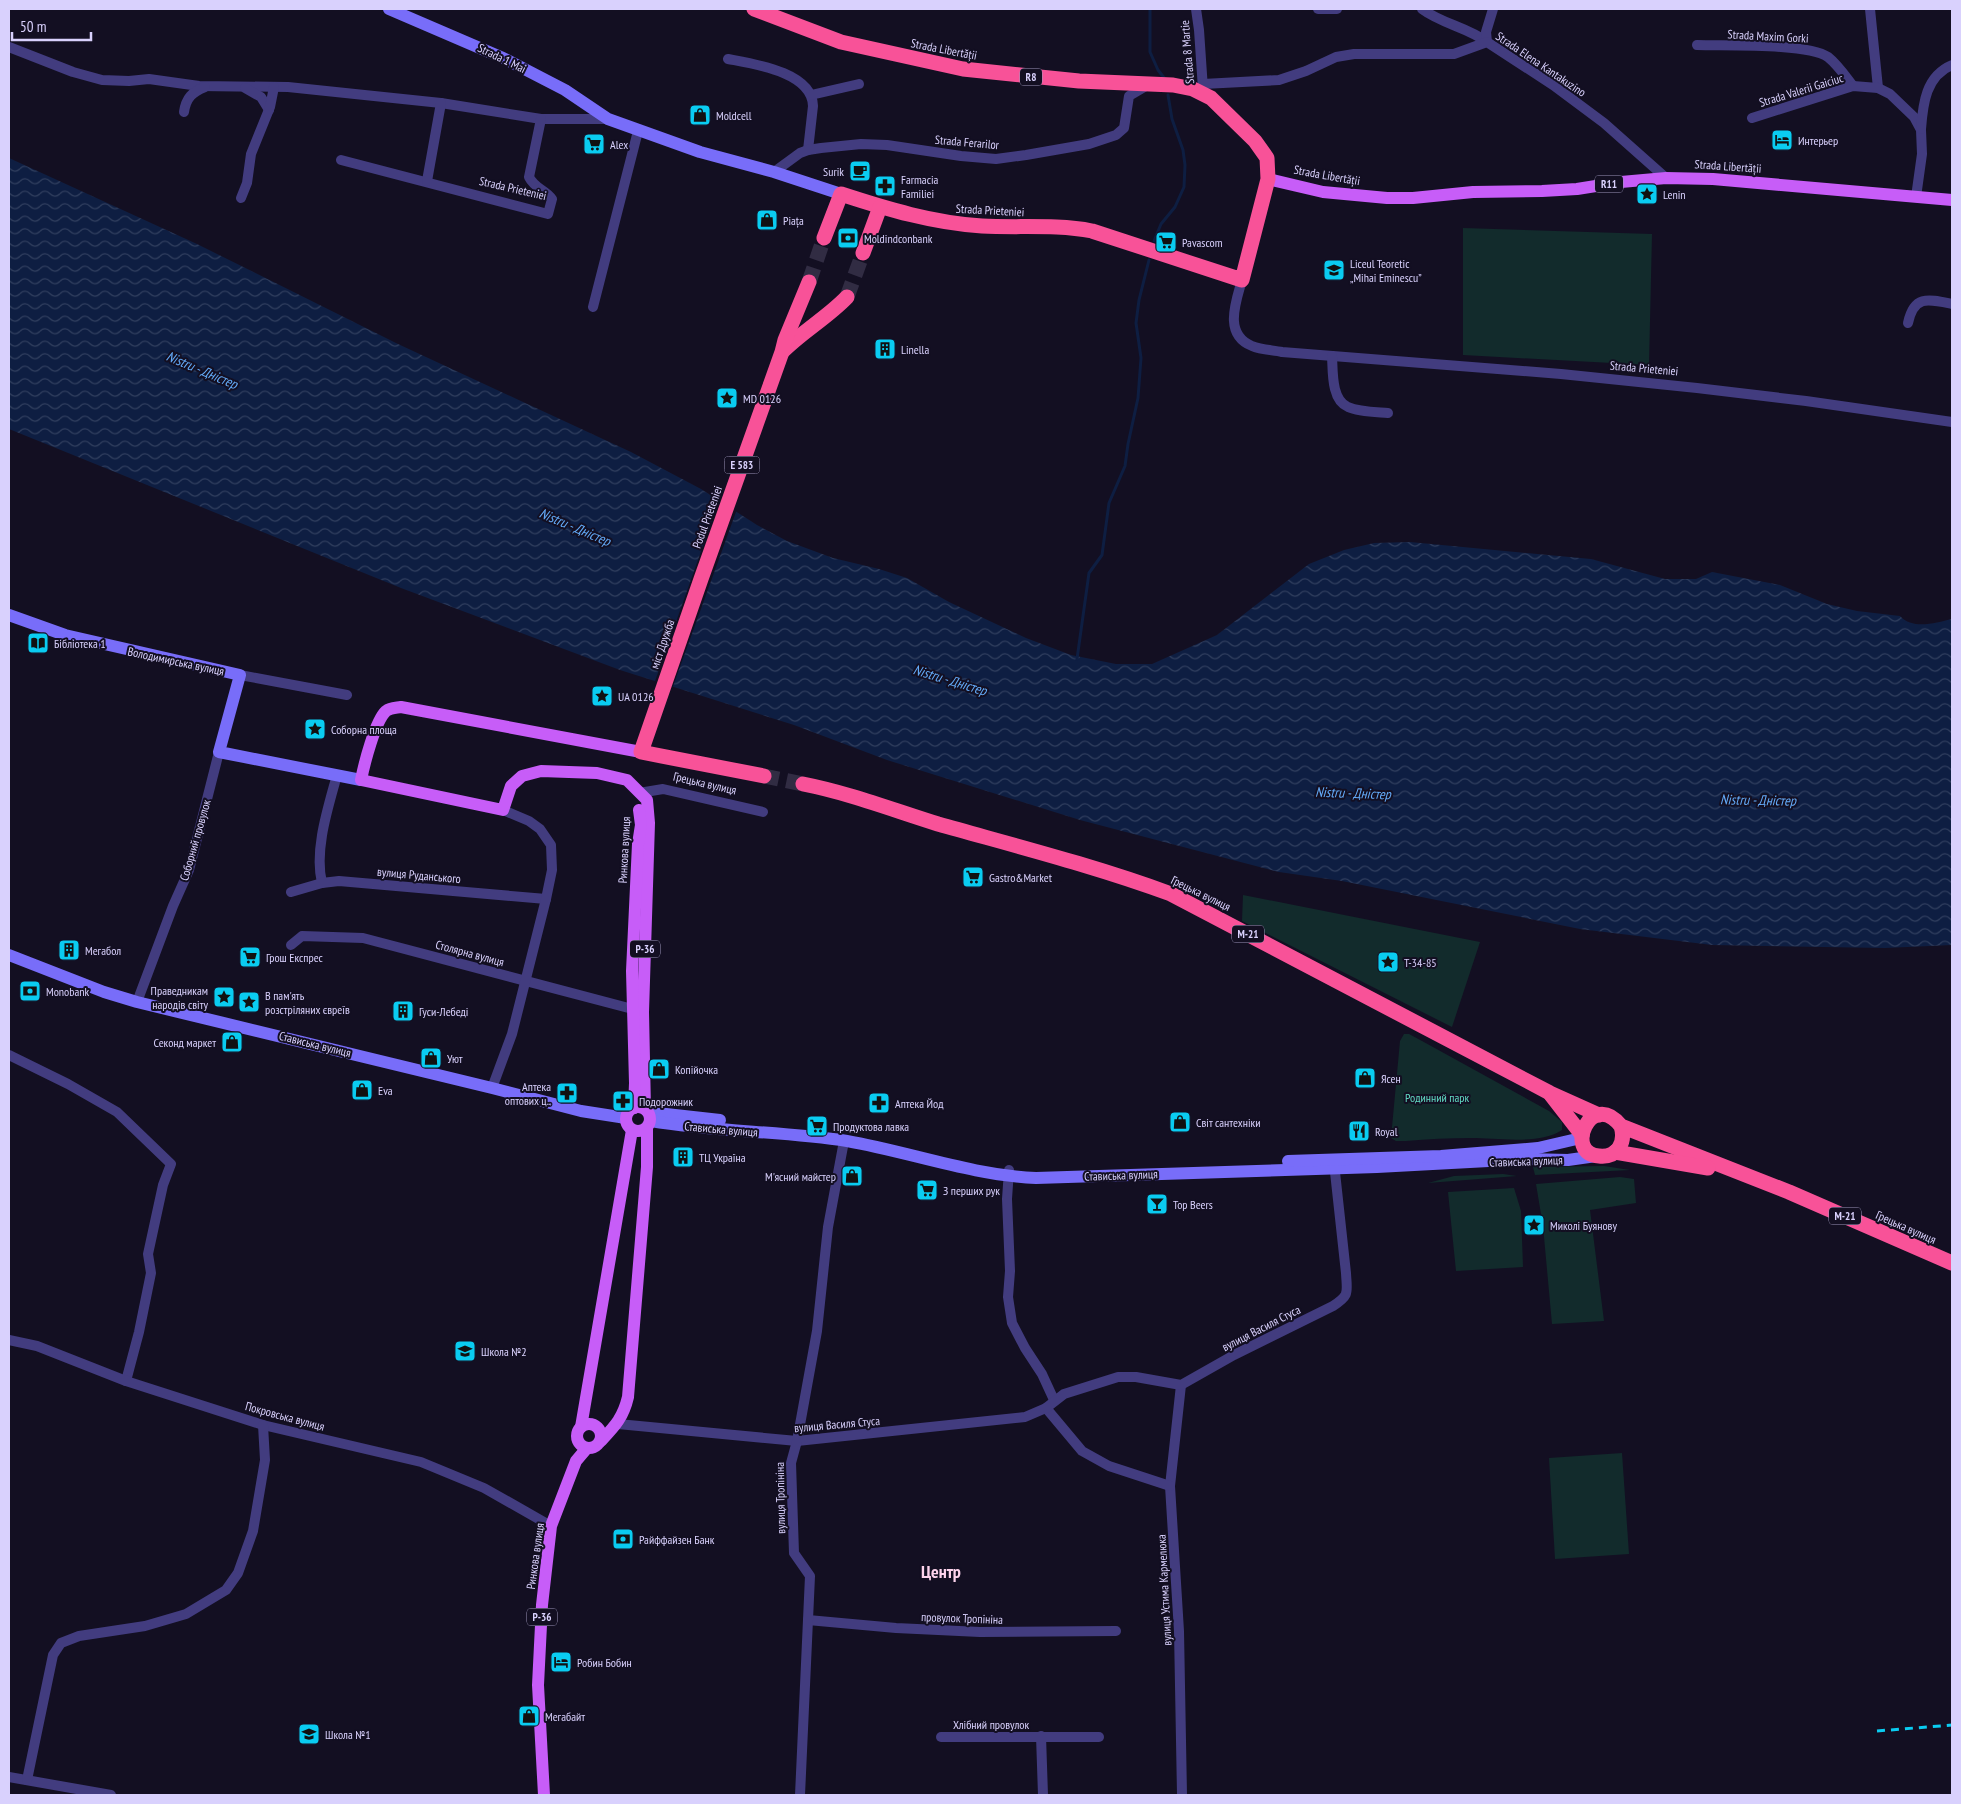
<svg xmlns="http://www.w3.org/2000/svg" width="1961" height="1804" viewBox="0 0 1961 1804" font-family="'PT Sans Narrow',sans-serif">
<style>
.green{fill:#122b2c}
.water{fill:url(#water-waves)}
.pier{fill:#130f22}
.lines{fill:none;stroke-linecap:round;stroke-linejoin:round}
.stream{stroke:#0e1e42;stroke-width:3}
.highway-tunnel{stroke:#312c43;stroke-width:15;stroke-dasharray:15 8;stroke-linecap:butt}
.street{stroke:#423c7f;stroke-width:10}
.secondary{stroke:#786df9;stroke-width:12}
.primary{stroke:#c75df8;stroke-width:12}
.highway{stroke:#f85298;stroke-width:15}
.rail{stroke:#0accf1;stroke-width:3;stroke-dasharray:8 6;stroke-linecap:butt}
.labels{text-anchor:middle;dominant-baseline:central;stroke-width:4;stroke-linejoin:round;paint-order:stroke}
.shield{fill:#130f22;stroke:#9e97bb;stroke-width:1}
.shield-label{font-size:11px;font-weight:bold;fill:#d9d1fd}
.street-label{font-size:12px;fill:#d9d1fd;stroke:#130f22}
.poi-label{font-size:12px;fill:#d9d1fd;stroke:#130f22;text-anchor:start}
.park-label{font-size:12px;fill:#61dac3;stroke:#130f22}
.water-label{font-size:14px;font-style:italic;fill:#64abf9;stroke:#130f22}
.district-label{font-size:18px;font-weight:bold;fill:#fdd3ec;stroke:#130f22}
</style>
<defs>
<pattern id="water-waves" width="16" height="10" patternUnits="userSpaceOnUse" patternTransform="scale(1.25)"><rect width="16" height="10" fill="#0e1e42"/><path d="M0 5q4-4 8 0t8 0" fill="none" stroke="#303e5e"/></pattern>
</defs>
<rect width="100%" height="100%" fill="#130f22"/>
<!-- green -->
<g class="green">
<path d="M1463,228L1652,234L1649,365L1463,355Z"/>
<path d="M1243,895L1480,942L1452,1027L1242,921Z"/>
<path d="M1404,1034H1409L1422,1041L1549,1111L1562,1122V1130C1540,1145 1497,1138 1471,1138C1449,1138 1427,1139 1406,1141H1396L1391,1138L1400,1041Z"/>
<path d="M1604,1166L1630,1170L1535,1175L1533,1167Z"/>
<path d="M1503,1174L1517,1176L1428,1183L1454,1176Z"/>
<path d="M1620,1177L1634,1179L1636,1203L1590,1210L1604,1321L1552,1324L1543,1226L1536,1184Z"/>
<path d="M1514,1188L1521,1211L1523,1267L1456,1271L1448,1192Z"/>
<path d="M1622,1453L1629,1554L1555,1559L1549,1458Z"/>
</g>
<!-- water -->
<path class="water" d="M9,158L197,244L398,344L631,452L701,489L757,525L787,541L833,558L879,569L907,578L949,602L1026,638L1071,655L1116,664H1152L1217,635L1309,564L1344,550L1374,543L1410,542L1591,559L1665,579H1696L1712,572L1780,585L1827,604L1857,611L1900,616C1913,630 1935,623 1952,619V945L1885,948L1712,945L1580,929L1342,881L1279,872L1080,820L887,760L794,725L620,670L401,588L9,429Z"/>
<!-- pier -->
<path class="pier" d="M720,498L737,509L672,689L654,684Z"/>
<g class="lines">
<!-- stream -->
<g class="stream">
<path d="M1150,9V52L1158,70L1165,79"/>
<path d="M1154,241L1161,224L1175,207L1184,187L1185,165L1183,150L1172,119L1168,95"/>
<path d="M1077,659L1089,573L1102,555L1109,503L1125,466L1128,444L1138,398L1141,358L1136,323L1139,300L1149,260"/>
</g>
<!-- highway-tunnel -->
<g class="highway-tunnel">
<path d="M809,282L824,238"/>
<path d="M847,297L863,253"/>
<path d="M764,776L803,784"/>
</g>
<!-- street -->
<g class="street">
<path d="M1196,9L1199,30L1203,89"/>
<path d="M1318,9H1337"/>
<path d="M1422,9C1442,24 1467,27 1487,42"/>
<path d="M1870,9L1878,88"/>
<path d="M1487,42L1486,32L1493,9"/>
<path d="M1697,45C1726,46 1807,43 1828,57C1838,65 1846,77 1853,86"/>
<path d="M9,47L73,72L102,80L129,81L149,79L199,86L288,87L441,103L541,119H608"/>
<path d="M728,59C754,64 812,72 813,106L808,150"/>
<path d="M1203,84L1279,80L1306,71L1336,57L1354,54H1454L1487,42L1553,85L1604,123L1666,178"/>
<path d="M245,88L261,97L269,110"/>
<path d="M811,95L859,84"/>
<path d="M184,112C186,98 192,92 205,87"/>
<path d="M1752,118L1853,86L1878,88L1890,94L1914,117L1921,130L1922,154L1916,197"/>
<path d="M1921,129C1923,103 1926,76 1952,65"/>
<path d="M341,160L548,214L552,199C545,189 535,189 529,177L541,119"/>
<path d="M774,172L800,153L808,150L821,148L861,144L887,145L961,156L996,159L1026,155L1089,144L1116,135L1124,128L1129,96L1146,86"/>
<path d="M427,181L441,103"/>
<path d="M241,198L247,183L251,154L270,107L274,87"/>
<path d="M1242,280C1236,302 1223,334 1252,346C1261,350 1273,350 1282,352L1561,374L1697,388L1806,401L1952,422"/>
<path d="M593,307L638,131"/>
<path d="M1908,323C1914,295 1928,299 1952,304"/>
<path d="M1332,356C1333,371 1331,400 1348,407C1359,412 1375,412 1388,413"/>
<path d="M240,675L347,695"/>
<path d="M639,793L663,789L763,812"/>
<path d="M322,883C314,850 328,808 337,775"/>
<path d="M291,892L322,883L339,881L546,899"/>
<path d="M291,945L302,936L363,938L640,1011"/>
<path d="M137,1002L173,906L189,870L219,752"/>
<path d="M9,1055L68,1084L117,1112L171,1164L163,1185L148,1254L151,1273L139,1332L126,1381"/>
<path d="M492,1088L512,1034L546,899L552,870L551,845L540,829L529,821L503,810"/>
<path d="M1009,1170L1007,1199L1010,1271L1008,1297L1012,1323L1025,1348L1042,1374L1054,1400"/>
<path d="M9,1340L37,1346L126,1381L263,1425L421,1462L484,1488L551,1526"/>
<path d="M1181,1385L1170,1486L1179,1631L1182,1795"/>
<path d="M1046,1408L1082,1451L1109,1466L1170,1486"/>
<path d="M618,1424L797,1441L1025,1417L1046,1408L1064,1394L1118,1377H1136L1181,1385L1234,1355L1333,1306C1350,1295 1347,1293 1346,1273L1334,1163"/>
<path d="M808,1620L896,1628L980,1632L1116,1631"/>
<path d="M1041,1736L1043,1795"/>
<path d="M941,1737H1099"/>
<path d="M9,1777L111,1795"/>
<path d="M27,1780L53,1655L61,1643L79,1636L145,1626L186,1614L226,1590L238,1573L253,1531L265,1460L263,1425"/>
<path d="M800,1795L810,1576L794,1553L791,1463L797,1441L817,1331L828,1227L844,1141"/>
</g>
<!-- secondary -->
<g class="secondary">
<path d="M389,9L503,58L565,90L608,119L700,152L774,172L841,194"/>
<path d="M9,615L65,635L240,675L219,752L361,780"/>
<path d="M9,955L104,992L137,1002L492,1088L581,1111L626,1118"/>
<path d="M648,1112L720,1120"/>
<path d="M651,1121C715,1132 782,1131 847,1141C910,1152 971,1175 1036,1178L1377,1167L1526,1159L1568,1160L1596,1156"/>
<path d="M1288,1161L1441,1156L1538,1148L1581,1138"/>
</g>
<!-- primary -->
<g class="primary">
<path d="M1268,179L1323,192L1387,198H1413L1473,192L1542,191L1577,189L1621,182L1666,178L1713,179L1952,200"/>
<path d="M641,752L401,707C395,708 390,708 386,711C375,721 364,765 361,780L503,810L511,786L522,776L541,771L597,773L627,780L647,800L649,823L643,1012L645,1109"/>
<circle cx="638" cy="1119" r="12"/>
<path d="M634,1108L635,1083L632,971L638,844L641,825L639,810"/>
<circle cx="589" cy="1436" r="12"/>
<path d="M581,1427L632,1130"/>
<path d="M601,1441C615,1426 623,1418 628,1397L647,1167V1129"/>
<path d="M544,1795L538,1685L542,1605L551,1526L576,1461L587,1448"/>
</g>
<!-- highway -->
<g class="highway">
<path d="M754,9L841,42L963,69L1079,81L1173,85L1193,89L1211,98L1255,141L1267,158L1268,179L1242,280L1092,231C1056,224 1018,228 982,226C933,223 887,209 841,194L824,238"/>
<path d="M863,253L880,207"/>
<path d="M783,351C803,331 828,317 847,297"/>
<path d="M764,776L641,752L701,579L782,352L785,340L809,282"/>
<path d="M803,784C849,793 893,810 938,824C1016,846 1095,866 1171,894L1550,1093L1599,1115"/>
<path d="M1551,1095L1582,1135"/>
<path d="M1621,1126C1626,1142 1618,1158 1599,1156C1563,1154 1591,1088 1621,1126L1789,1192L1952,1263"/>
<path d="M1615,1152L1708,1168"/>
</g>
<!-- rail -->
<path class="rail" d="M1877,1731L1952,1725"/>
</g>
<!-- icons -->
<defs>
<g id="shop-square" transform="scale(1.125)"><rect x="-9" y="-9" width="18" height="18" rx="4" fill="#0accf1" stroke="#130f22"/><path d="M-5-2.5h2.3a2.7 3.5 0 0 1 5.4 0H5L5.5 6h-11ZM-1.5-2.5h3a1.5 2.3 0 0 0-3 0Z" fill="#111"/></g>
<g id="hotel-square" transform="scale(1.125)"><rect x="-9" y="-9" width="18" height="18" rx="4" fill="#0accf1" stroke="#130f22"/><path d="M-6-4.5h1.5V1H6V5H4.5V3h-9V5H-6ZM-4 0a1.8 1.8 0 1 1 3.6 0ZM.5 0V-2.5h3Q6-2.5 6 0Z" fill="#111"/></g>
<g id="supermarket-square" transform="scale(1.125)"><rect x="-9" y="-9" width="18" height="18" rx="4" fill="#0accf1" stroke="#130f22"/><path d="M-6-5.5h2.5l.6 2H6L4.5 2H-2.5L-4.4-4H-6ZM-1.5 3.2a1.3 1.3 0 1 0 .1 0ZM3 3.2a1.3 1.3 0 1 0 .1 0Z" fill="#111"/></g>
<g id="cafe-square" transform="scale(1.125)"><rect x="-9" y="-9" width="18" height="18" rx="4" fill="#0accf1" stroke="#130f22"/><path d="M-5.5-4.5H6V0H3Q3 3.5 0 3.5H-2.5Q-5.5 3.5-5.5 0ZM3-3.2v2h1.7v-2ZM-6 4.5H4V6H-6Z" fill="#111"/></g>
<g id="pharmacy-square" transform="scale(1.125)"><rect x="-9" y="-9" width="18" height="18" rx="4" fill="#0accf1" stroke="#130f22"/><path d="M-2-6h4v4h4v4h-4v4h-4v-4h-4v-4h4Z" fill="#111"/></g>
<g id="sight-square" transform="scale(1.125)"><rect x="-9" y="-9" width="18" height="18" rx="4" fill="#0accf1" stroke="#130f22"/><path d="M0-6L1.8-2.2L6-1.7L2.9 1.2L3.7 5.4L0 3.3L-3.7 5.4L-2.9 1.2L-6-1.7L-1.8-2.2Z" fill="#111"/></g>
<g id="bank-square" transform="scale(1.125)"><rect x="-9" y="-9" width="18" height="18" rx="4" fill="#0accf1" stroke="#130f22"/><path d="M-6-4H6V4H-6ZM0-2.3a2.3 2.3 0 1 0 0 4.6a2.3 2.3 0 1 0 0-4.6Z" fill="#111"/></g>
<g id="school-square" transform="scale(1.125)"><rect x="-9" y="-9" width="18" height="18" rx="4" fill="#0accf1" stroke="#130f22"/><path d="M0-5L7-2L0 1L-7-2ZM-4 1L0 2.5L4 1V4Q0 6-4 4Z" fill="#111"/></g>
<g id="building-square" transform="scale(1.125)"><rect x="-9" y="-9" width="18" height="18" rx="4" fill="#0accf1" stroke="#130f22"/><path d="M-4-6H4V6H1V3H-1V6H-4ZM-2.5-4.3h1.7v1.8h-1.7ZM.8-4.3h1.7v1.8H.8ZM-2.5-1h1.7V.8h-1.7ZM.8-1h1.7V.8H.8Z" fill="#111"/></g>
<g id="library-square" transform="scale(1.125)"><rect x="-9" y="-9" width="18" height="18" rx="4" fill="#0accf1" stroke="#130f22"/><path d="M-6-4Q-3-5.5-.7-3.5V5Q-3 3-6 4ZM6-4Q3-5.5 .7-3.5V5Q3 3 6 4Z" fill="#111"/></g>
<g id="restaurant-square" transform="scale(1.125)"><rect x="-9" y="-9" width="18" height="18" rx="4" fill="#0accf1" stroke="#130f22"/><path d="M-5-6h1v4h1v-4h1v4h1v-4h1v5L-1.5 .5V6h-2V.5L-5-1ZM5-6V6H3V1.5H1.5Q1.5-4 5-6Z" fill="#111"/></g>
<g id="bar-square" transform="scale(1.125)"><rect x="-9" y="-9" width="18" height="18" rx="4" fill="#0accf1" stroke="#130f22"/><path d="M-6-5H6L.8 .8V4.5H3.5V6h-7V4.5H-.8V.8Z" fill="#111"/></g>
</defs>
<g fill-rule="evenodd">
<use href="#shop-square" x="700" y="115"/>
<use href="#hotel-square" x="1782" y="140"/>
<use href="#supermarket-square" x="594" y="144"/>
<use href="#cafe-square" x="860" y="171"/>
<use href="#pharmacy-square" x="885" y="186"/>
<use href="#sight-square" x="1647" y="194"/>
<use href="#shop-square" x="767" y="220"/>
<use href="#bank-square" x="848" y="238"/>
<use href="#supermarket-square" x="1166" y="242"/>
<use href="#school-square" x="1334" y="270"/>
<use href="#building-square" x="885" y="349"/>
<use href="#sight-square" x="727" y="398"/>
<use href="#library-square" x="38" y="643"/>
<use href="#sight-square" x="602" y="696"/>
<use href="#sight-square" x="315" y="729"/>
<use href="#supermarket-square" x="973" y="877"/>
<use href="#building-square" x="69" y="950"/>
<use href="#supermarket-square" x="250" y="957"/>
<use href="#sight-square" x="1388" y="962"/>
<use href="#bank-square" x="30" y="991"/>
<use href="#sight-square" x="224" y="997"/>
<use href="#sight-square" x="249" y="1002"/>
<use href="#building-square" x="403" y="1011"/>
<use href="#shop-square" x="232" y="1042"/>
<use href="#shop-square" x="431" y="1058"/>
<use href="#shop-square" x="659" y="1069"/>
<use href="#shop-square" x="1365" y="1078"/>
<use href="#shop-square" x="362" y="1090"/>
<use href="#pharmacy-square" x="567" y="1093"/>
<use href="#pharmacy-square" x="623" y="1101"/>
<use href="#pharmacy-square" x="879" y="1103"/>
<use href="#shop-square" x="1180" y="1122"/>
<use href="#supermarket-square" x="817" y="1126"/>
<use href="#restaurant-square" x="1359" y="1131"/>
<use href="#building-square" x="683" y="1157"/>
<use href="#shop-square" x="852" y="1176"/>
<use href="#supermarket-square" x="927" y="1190"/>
<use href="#bar-square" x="1157" y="1204"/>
<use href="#sight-square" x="1534" y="1225"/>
<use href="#school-square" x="465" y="1351"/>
<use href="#bank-square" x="623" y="1539"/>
<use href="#hotel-square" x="561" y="1662"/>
<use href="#shop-square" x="529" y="1716"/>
<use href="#school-square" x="309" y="1734"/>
</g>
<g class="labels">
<!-- shield labels -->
<g class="shield">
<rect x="1020" y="68.5" width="22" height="17" rx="4"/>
<rect x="1595" y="175.5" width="28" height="17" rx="4"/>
<rect x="724.5" y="456.5" width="35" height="17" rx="4"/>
<rect x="1232" y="925.5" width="32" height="17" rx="4"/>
<rect x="630" y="940.5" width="30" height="17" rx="4"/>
<rect x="1829" y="1207.5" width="32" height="17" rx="4"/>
<rect x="527" y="1608.5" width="30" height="17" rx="4"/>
</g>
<g class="shield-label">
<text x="1031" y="77">R8</text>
<text x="1609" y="184">R11</text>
<text x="742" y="465">E 583</text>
<text x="1248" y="934">М-21</text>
<text x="645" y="949">Р-36</text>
<text x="1845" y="1216">М-21</text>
<text x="542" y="1617">Р-36</text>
</g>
<!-- street labels -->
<g class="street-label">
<text transform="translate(1768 36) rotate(3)">Strada Maxim Gorki</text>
<text transform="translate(944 49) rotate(11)">Strada Libertății</text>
<text transform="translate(1187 52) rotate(-95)">Strada 8 Martie</text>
<text transform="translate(502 58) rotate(26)">Strada 1 Mai</text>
<text transform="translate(1541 64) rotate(34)">Strada Elena Kantakuzino</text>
<text transform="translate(1801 90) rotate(-17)">Strada Valerii Gaiciuc</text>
<text transform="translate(967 142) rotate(5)">Strada Ferarilor</text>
<text transform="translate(1728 166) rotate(4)">Strada Libertății</text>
<text transform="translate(1327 175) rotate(10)">Strada Libertății</text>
<text transform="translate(513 188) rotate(13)">Strada Prieteniei</text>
<text transform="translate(990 210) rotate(3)">Strada Prieteniei</text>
<text transform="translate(1644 368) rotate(5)">Strada Prieteniei</text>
<text transform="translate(707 517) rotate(-70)">Podul Prieteniei</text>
<text transform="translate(662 644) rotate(-71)">міст Дружба</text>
<text transform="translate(176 661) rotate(12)">Володимирська вулиця</text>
<text transform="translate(705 783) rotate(13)">Грецька вулиця</text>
<text transform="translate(195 840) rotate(-74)">Соборний провулок</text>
<text transform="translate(624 850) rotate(-87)">Ринкова вулиця</text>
<text transform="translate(419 875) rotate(5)">вулиця Руданського</text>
<text transform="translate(1201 893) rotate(26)">Грецька вулиця</text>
<text transform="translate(470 953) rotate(15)">Столярна вулиця</text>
<text transform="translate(315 1044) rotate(14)">Стависька вулиця</text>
<text transform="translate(721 1129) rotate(5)">Стависька вулиця</text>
<text transform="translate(1526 1161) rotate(-2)">Стависька вулиця</text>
<text transform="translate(1121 1175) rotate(-2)">Стависька вулиця</text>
<text transform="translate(1906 1227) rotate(24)">Грецька вулиця</text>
<text transform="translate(1261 1328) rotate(-27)">вулиця Василя Стуса</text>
<text transform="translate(285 1416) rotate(15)">Покровська вулиця</text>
<text transform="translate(837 1424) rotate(-5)">вулиця Василя Стуса</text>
<text transform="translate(780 1498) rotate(-91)">вулиця Тропініна</text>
<text transform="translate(535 1556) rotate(-82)">Ринкова вулиця</text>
<text transform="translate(1164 1590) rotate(-93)">вулиця Устима Кармелюка</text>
<text transform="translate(962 1618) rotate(2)">провулок Тропініна</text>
<text x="991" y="1724">Хлібний провулок</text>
</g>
<!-- poi labels -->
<g class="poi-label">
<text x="716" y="115">Moldcell</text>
<text x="1798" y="140">Интерьер</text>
<text x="610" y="144">Alex</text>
<text x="844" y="171" text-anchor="end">Surik</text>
<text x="901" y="179">Farmacia<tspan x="901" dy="14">Familiei</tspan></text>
<text x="1663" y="194">Lenin</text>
<text x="783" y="220">Piața</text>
<text x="864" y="238">Moldindconbank</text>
<text x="1182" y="242">Pavascom</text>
<text x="1350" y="263">Liceul Teoretic<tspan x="1350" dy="14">„Mihai Eminescu”</tspan></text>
<text x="901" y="349">Linella</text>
<text x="743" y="398">MD 0126</text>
<text x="54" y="643">Бібліотека 1</text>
<text x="618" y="696">UA 0126</text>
<text x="331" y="729">Соборна площа</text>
<text x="989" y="877">Gastro&amp;Market</text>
<text x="85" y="950">Мегабол</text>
<text x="266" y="957">Грош Експрес</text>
<text x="1404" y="962">Т-34-85</text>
<text x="208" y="990" text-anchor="end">Праведникам<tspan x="208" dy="14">народів світу</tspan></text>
<text x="46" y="991">Monobank</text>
<text x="265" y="995">В пам'ять<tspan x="265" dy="14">розстріляних євреїв</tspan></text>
<text x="419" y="1011">Гуси-Лебеді</text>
<text x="216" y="1042" text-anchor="end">Секонд маркет</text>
<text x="447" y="1058">Уют</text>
<text x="675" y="1069">Копійочка</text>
<text x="1381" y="1078">Ясен</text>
<text x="551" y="1086" text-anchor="end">Аптека<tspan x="551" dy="14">оптових ц..</tspan></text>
<text x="378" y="1090">Eva</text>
<text x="639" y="1101">Подорожник</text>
<text x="895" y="1103">Аптека Йод</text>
<text x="1196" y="1122">Світ сантехніки</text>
<text x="833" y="1126">Продуктова лавка</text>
<text x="1375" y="1131">Royal</text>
<text x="699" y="1157">ТЦ Україна</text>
<text x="836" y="1176" text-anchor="end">М'ясний майстер</text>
<text x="943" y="1190">З перших рук</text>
<text x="1173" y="1204">Top Beers</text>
<text x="1550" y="1225">Миколі Буянову</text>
<text x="481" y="1351">Школа №2</text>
<text x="639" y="1539">Райффайзен Банк</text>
<text x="577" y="1662">Робин Бобин</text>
<text x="545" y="1716">Мегабайт</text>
<text x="325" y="1734">Школа №1</text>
</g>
<!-- park labels -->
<g class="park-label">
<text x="1437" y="1097">Родинний парк</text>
</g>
<!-- water labels -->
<g class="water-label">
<text transform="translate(202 370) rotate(23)">Nistru - Дністер</text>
<text transform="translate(575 527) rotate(23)">Nistru - Дністер</text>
<text transform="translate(950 680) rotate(17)">Nistru - Дністер</text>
<text transform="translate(1353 793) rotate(2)">Nistru - Дністер</text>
<text transform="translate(1758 800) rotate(1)">Nistru - Дністер</text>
</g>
<!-- district labels -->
<g class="district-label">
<text x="941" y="1571">Центр</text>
</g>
</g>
<!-- border -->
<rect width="1961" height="1804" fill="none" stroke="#d9d1fd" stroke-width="20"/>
<!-- scale -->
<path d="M12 32v8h79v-8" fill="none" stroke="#d9d1fd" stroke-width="2.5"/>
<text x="20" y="32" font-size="15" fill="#d9d1fd" stroke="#130f22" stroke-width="4" paint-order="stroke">50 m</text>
</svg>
